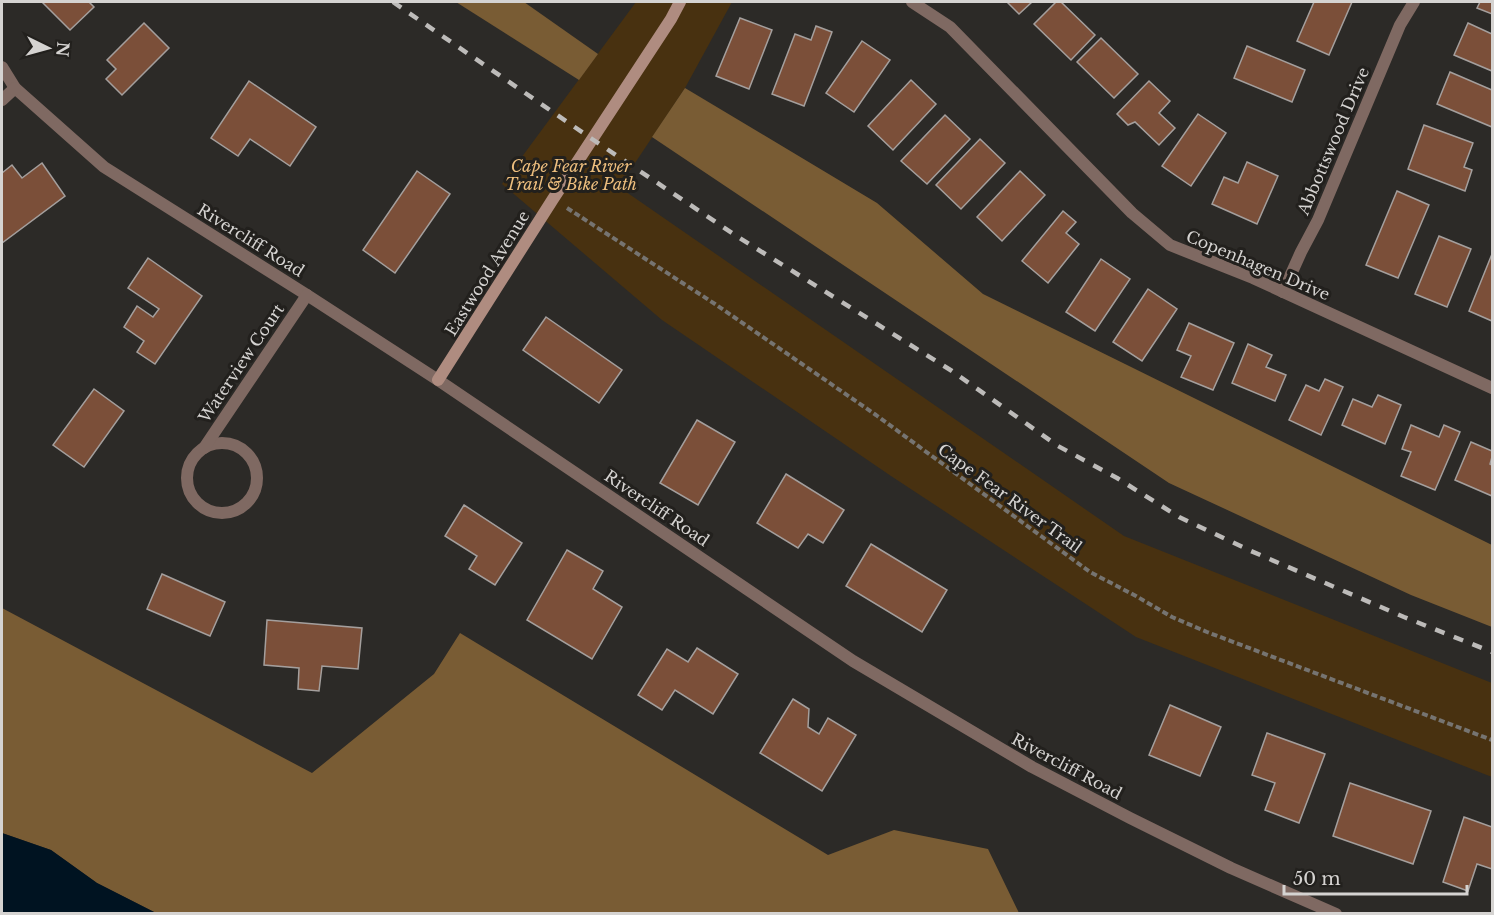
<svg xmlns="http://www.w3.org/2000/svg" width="1494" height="915" viewBox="0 0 1494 915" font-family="'Libre Baskerville',serif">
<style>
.green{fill:#483110}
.forest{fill:#795c34}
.water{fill:#001321}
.building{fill:#7b4f39;stroke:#a49f9d;stroke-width:1.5}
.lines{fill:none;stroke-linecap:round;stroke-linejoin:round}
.path{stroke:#767471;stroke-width:4;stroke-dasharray:6 3;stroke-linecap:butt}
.street{stroke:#7f6962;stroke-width:12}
.secondary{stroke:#af8c80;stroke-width:12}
.rail{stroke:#bdbbb9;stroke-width:4.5;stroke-dasharray:10 10;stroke-linecap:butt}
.labels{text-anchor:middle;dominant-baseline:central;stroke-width:6;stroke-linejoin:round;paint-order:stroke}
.street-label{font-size:16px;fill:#d5d3d1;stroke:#22201d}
.park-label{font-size:16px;font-style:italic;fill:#edbe7e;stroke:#22201d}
</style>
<rect width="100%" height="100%" fill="#2c2a27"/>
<!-- green -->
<path class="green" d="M636,2H732L685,88L619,187L1124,536L1492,683V777L1136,637L891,476L662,320L502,184Z"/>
<!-- forest -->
<g class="forest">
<path d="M456,2H524L598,54L579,80Z"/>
<path d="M685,88L877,203L983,294L1492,545V627L1411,595L1169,483L652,137Z"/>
<path d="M2,608L312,773L434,674L460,633L828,855L894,830L988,849L1019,913H156L97,883L51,850L2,833Z"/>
</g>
<!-- water -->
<path class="water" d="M2,833L51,850L97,883L156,913H2Z"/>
<!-- building -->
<g class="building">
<path d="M42,2H89L94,7L70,30Z"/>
<path d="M1007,2H1032L1019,14Z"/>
<path d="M1056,2H1061L1095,35L1071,60L1034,24Z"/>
<path d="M1314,2H1352L1329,55L1297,41Z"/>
<path d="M1480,2H1492V14L1477,8Z"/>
<path d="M740,18L772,30L749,89L716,76Z"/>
<path d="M144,23L169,48L122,95L106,79L116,69L107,60Z"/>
<path d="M1468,23L1492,34V71L1454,55Z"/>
<path d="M816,26L832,32L804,106L772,94L795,34L811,40Z"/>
<path d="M1101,38L1138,74L1114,98L1077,62Z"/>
<path d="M862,41L890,60L854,112L826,93Z"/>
<path d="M1247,46L1305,70L1292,102L1234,78Z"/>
<path d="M1450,72L1492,90V127L1437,104Z"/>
<path d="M911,80L936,104L893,150L868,126Z"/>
<path d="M249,81L316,127L290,166L250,139L238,156L211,138Z"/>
<path d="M1149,81L1170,101L1159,113L1175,128L1159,145L1135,122L1128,125L1117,114Z"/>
<path d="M1198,114L1226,133L1191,186L1162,166Z"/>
<path d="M945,115L970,139L927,184L901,161Z"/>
<path d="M1424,125L1473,143L1464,167L1472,170L1465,191L1408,169Z"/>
<path d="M980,139L1005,163L961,209L936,185Z"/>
<path d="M1247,162L1278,176L1257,224L1212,204L1224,177L1238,183Z"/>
<path d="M42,163L65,196L2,243V173L12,165L22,178Z"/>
<path d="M417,171L450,194L395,273L363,250Z"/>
<path d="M1020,171L1045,195L1002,241L977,217Z"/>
<path d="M1397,191L1429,205L1398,278L1366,265Z"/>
<path d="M1063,211L1076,222L1066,233L1079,244L1048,283L1022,261Z"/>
<path d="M1439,236L1471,249L1447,307L1415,294Z"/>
<path d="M1492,254V321L1469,311Z"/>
<path d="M148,258L202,296L155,364L137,352L144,341L124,327L137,306L153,317L159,309L128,288Z"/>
<path d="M1101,259L1130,279L1095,331L1066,312Z"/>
<path d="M1148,289L1177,309L1142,361L1113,342Z"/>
<path d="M546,317L622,370L599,403L523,350Z"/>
<path d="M1189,323L1234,343L1213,390L1181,377L1191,356L1177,350Z"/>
<path d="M1248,344L1272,355L1266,367L1286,375L1275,401L1232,383Z"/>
<path d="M1325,379L1343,387L1321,435L1289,420L1306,385L1319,391Z"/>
<path d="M94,389L124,411L84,467L53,445Z"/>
<path d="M1378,395L1401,405L1385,444L1342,425L1353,399L1372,407Z"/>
<path d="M697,420L735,442L698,505L660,483Z"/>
<path d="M1411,425L1439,437L1444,425L1460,432L1435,490L1401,476L1411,452L1402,449Z"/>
<path d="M1471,442L1492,451V457L1490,464L1492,465V496L1455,480Z"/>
<path d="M786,474L844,510L823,543L808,534L798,548L757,523Z"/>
<path d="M464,505L522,543L495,585L469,569L477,556L445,536Z"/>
<path d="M871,544L947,590L922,632L846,586Z"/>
<path d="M567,550L603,571L593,589L622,607L592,659L527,620Z"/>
<path d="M162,574L225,602L210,636L147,609Z"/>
<path d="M267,620L362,628L358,669L322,666L319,691L298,689L299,668L264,665Z"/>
<path d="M697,648L738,674L713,714L675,690L662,710L638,695L667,649L688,662Z"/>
<path d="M793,699L809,709L808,727L819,734L828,718L856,735L822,791L760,753Z"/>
<path d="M1170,705L1221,727L1200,776L1149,755Z"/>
<path d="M1267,733L1325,754L1299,823L1265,810L1275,783L1252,775Z"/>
<path d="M1350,783L1431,811L1413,864L1333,836Z"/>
<path d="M1464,817L1492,827V869L1477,864L1468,891L1443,882Z"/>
</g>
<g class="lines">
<!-- path -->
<path class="path" d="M567,208L715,304L876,415L1090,572L1136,596L1172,617L1207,632L1492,740"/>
<!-- street -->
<g class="street">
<path d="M912,2L950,27L1132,213L1170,245L1253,278L1492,388"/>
<path d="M2,67L15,88L104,167L307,295L438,380L853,661L1032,767L1130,818L1231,868L1336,914"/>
<path d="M2,100L15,88"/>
<path d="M1283,292L1301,252L1318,220L1400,25L1414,2"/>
<circle cx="222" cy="478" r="35"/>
<path d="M204,448L307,295"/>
</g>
<!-- secondary -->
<path class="secondary" d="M438,380L553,199L671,19L680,2"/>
<!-- rail -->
<path class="rail" d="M393,2L592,139L738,237L952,371L1058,446L1117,478L1179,517L1251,551L1404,617L1492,652"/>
</g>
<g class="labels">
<!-- street labels -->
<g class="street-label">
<text transform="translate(1333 141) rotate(-67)">Abbottswood Drive</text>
<text transform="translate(251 240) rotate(32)">Rivercliff Road</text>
<text transform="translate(1258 265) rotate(23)">Copenhagen Drive</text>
<text transform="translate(487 273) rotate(-58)">Eastwood Avenue</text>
<text transform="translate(241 363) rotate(-56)">Waterview Court</text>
<text transform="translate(1010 498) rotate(36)">Cape Fear River Trail</text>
<text transform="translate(657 508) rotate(34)">Rivercliff Road</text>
<text transform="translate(1067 766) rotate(28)">Rivercliff Road</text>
</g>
<!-- park labels -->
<g class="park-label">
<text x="571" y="166">Cape Fear River<tspan x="571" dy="18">Trail &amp; Bike Path</tspan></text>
</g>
</g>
<!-- border -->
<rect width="1494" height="915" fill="none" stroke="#d5d3d1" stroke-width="6"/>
<!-- north arrow -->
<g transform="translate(48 48) rotate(95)" stroke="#22201d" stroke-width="4.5" paint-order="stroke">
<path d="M0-4.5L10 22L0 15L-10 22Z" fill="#d5d3d1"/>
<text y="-9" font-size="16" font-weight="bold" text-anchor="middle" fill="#d5d3d1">N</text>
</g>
<!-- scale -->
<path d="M1284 885v9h183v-9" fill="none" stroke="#d5d3d1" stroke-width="3"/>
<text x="1293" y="885" font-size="18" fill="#d5d3d1" stroke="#22201d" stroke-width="4.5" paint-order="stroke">50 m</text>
</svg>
